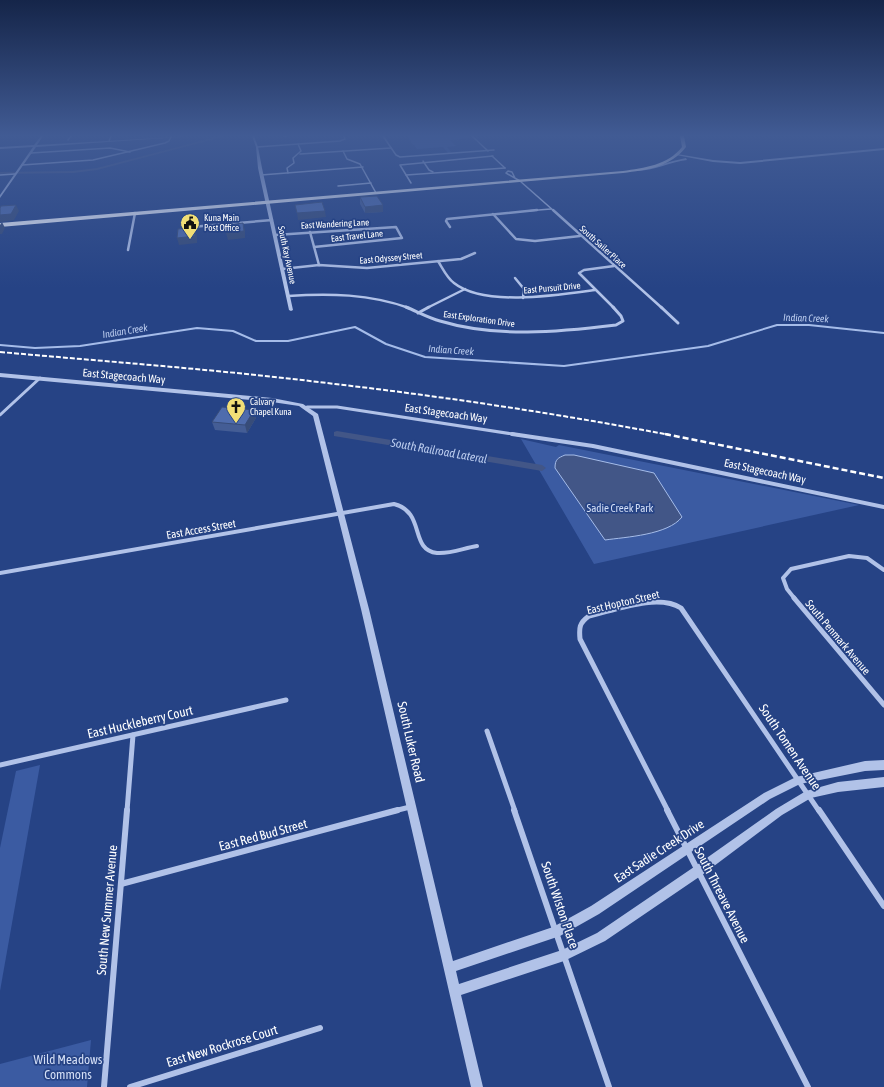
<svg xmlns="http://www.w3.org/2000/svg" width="884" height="1087" viewBox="0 0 884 1087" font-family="'Asap Condensed',sans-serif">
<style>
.green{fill:#3b5ba2}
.water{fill:#425687;stroke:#a5bce9}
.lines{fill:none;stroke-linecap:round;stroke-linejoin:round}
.stream{stroke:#a5bce9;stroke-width:2}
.canal{fill:#425687;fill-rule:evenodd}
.minor-far5{stroke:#b1c2e8;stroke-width:1.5}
.minor-far4{stroke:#b1c2e8;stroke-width:2.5}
.minor-far3{stroke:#b1c2e8;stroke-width:3}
.minor-far2{stroke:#b1c2e8;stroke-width:4}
.minor-far1{stroke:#b1c2e8;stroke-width:5}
.minor{stroke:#b1c2e8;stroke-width:6}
.tertiary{fill:#b1c2e8;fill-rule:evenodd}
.primary{fill:#f3f6fe;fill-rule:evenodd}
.rail-far1{stroke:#fff;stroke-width:2;stroke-dasharray:5 2;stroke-linecap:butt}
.rail{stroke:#fff;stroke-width:2.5;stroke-dasharray:6 3;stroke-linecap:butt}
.wall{fill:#445d95}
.shaded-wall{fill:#374c79}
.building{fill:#4f6cad;stroke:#374c79}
.labels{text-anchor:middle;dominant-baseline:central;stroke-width:3.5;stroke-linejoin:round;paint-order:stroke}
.far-poi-label{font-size:9px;fill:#fff;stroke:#264385;text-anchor:start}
.far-street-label{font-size:9px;fill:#fff;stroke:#264385}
.far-water-label{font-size:10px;font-style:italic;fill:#bccdef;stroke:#264385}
.street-label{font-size:11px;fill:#fff;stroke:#264385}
.park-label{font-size:11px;fill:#d4dff6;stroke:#264385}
.water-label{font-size:12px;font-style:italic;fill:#bccdef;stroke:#264385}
.near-street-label{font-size:13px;fill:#fff;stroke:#264385}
.near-park-label{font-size:13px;fill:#d4dff6;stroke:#264385}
</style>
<rect width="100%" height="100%" fill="#264385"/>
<!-- green -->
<g class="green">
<path d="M407,136H467L470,138L450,140L456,146L447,147L451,152L448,153L443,147L417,149L414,145L394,147L413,145Z"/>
<path d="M521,439L556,447L559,445L859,505L594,564Z"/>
<path d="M40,765L0,991V848L16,771Z"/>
<path d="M91,1040L87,1087H0V1064Z"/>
</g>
<!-- water -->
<path class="water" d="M565,455H574L654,473L682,517C668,535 626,537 605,540L555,468C555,459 558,458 565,455Z"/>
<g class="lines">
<!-- stream -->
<path class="stream" d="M0,345L35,348L80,346L197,328L233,331L256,341H288L355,327L386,344L425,357L564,366L708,346L777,325H809L884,333"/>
<!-- canal -->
<g class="canal">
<path d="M220,136H226L97,170L73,173L0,174V172L73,171L97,168Z"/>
<path d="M337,431L542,465L546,468L542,471L334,436V432Z"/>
</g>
<!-- minor-far5 -->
<g class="minor-far5">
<path d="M284,136H286"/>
<path d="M383,136L396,155L400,157L494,150"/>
<path d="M472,136L488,151"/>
<path d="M68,140L71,136"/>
<path d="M109,141L111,136"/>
<path d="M257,147L340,141L345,139L344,136"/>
<path d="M343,151L347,159L360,164L376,193"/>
<path d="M31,153L110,148L130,152"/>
<path d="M300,154L391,148"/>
<path d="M492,156L505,168"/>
<path d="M423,161L429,170L433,172"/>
<path d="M22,165L93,160L165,143L169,141L171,137"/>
<path d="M288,173L287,168L294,163L293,158L301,151L298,144"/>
<path d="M0,175L15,174"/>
<path d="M261,175L363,167"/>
<path d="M406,175L505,168"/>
<path d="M515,178L512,172L508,171L506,173L520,181L554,211"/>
<path d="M411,183L400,165L493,156"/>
<path d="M338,186L371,183"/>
<path d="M526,211L551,209"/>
</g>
<!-- minor-far4 -->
<g class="minor-far4">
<path d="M553,210L662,308"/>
<path d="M493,214L516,239L535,241L580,236"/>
<path d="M191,227L272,220"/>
<path d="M450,227L446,221L447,219L537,210"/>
<path d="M310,232L319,265"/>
<path d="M275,235L396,227L402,238L314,247"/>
<path d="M128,250L135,213"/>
<path d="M438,261C443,269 447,278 454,283C484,307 559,295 595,290"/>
<path d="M282,269L319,265L367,268L461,259L475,253"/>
<path d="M515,278L524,289L523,298"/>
<path d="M288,296C329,293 370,294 409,308"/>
<path d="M427,308L465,289"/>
<path d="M614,308L579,273L584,270L614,266"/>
</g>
<!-- minor-far3 -->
<g class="minor-far3">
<path d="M406,307C418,312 429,318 440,321C496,338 559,332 616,325L623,321L621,316L613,307"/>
<path d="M661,307L678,323"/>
<path d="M418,313L429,307"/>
<path d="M307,407H337L519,435"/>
<path d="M0,415L40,378"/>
</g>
<!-- minor-far2 -->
<g class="minor-far2">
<path d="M512,434L593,446L884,507"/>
<path d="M0,573L394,504C426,512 409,550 437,553C451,554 464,548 477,546"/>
<path d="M795,599L787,589L783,578L791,569L849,556L867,558L884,570"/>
</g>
<!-- minor-far1 -->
<g class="minor-far1">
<path d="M794,598L884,705"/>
<path d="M487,731L515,811"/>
<path d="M0,765L286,700"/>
<path d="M127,811L133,735"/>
<path d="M394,811L410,807"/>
<path d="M668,811L580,639C579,628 579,623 589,616C615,610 658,593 681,608L819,811"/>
</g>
<!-- minor -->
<g class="minor">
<path d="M514,810L609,1087"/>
<path d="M667,810L808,1087"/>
<path d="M819,810L884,906"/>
<path d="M121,884L398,810"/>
<path d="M104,1087L127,810"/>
<path d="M130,1087L320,1028"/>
</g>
<!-- tertiary -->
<g class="tertiary">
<path d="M41,136H43L37,145L194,136L36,147L0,198V195L33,147L0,149V147L34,145Z"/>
<path d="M252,136H254L258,147L262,168L293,310L291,311L289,310L258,168L256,147Z"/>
<path d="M884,148V150L740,164L713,162L676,155L677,154L713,160L740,162Z"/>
<path d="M686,158L687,160C670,162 654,171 636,171L634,170L649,168L673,161Z"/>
<path d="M0,373L272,398L303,404L318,414L369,609L453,961L553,927L591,906L764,793L796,777L865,761L884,760V770L865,771L800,784L770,799L599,914L560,936L456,971L459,984L562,950L597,933L694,867L776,809L806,791L838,782L884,777V787L838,792L811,798L782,815L702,875L605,941L564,961L461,995L483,1087H471L361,609L313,416L299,406L272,402L0,377Z"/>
</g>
<!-- primary -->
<path class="primary" d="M680,136H684L686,147C671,167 646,170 623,173L0,227V223L623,171C644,168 668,165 682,147Z"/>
<!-- rail-far1 -->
<path class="rail-far1" d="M0,352C112,362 223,370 335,384C447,397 559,414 670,435"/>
<!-- rail -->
<path class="rail" d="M665,434L884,478"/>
</g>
<!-- wall -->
<g class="wall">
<path d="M360,197L383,212L365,213L360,204Z"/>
<path d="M254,410L256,418L247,433L215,430L212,422Z"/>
</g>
<!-- shaded-wall -->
<g class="shaded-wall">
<path d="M16,205L19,211L14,220L0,222V215Z"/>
<path d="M383,205V212L365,213V207Z"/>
<path d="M325,211L326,217L298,220L297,213Z"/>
<path d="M2,222L5,228L2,234H0V225Z"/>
<path d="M243,223L245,230V238L228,240L226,233Z"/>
<path d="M195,229L197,236V243L179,245L177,238Z"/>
<path d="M254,410L256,418L247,433L245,425Z"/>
</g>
<!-- building -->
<g class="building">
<path d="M377,196L383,205L365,207L360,197Z"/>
<path d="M322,202L325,211L297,213L295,205Z"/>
<path d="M16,205L11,214L0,215V208L1,206Z"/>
<path d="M243,223L244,231L226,233L227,225Z"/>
<path d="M192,227L191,229H195V236L177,238L178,229Z"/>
<path d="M222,407L254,410L245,425L212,422Z"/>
</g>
<!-- sky -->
<linearGradient id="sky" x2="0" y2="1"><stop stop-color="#152549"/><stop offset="0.47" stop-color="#415b94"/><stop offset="1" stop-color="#415b94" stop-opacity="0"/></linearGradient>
<rect width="884" height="288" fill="url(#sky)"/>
<!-- icons -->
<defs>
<g id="civic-pin" transform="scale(1)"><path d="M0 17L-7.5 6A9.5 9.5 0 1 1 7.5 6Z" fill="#f1de76" stroke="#264385"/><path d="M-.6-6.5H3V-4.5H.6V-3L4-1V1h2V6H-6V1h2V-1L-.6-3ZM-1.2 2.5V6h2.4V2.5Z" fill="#111"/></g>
<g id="church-pin" transform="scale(1)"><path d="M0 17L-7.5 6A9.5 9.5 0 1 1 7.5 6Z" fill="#f1de76" stroke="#264385"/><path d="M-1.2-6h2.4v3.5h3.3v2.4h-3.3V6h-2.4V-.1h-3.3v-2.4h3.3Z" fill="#111"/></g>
</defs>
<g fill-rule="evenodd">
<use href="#civic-pin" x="190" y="223"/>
<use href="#church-pin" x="236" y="407"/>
</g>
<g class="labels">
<!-- far-poi labels -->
<g class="far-poi-label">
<text x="204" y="218">Kuna Main<tspan x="204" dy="10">Post Office</tspan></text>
<text x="250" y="402">Calvary<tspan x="250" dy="10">Chapel Kuna</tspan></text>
</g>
<!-- far-street labels -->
<g class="far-street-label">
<text transform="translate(335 224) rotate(-3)">East Wandering Lane</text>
<text transform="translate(357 236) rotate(-6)">East Travel Lane</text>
<text transform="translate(603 247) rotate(42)">South Sailer Place</text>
<text transform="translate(287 255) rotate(78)">South Kay Avenue</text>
<text transform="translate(391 258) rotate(-5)">East Odyssey Street</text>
<text transform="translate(552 288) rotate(-5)">East Pursuit Drive</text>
<text transform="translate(479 319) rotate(8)">East Exploration Drive</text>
</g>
<!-- far-water labels -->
<g class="far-water-label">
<text transform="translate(806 318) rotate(2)">Indian Creek</text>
<text transform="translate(125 331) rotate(-9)">Indian Creek</text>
<text transform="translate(451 350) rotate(4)">Indian Creek</text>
</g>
<!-- street labels -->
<g class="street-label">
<text transform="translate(124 376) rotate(5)">East Stagecoach Way</text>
<text transform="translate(446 413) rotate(8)">East Stagecoach Way</text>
<text transform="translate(765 471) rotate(12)">East Stagecoach Way</text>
<text transform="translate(201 529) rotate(-10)">East Access Street</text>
<text transform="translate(623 602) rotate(-13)">East Hopton Street</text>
<text transform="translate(838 637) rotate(50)">South Penmark Avenue</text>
</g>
<!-- park labels -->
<g class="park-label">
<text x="620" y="508">Sadie Creek Park</text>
</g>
<!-- water labels -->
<g class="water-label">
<text transform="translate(439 451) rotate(10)">South Railroad Lateral</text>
</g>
<!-- near-street labels -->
<g class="near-street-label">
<text transform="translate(140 722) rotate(-13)">East Huckleberry Court</text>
<text transform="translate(411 742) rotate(77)">South Luker Road</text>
<text transform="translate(790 747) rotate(56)">South Tomen Avenue</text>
<text transform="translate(263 835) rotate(-15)">East Red Bud Street</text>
<text transform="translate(659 851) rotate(-33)">East Sadie Creek Drive</text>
<text transform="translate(722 895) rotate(63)">South Threave Avenue</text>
<text transform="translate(560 905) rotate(71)">South Wiston Place</text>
<text transform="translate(107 910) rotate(-85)">South New Summer Avenue</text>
<text transform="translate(222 1046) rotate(-17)">East New Rockrose Court</text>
</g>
<!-- near-park labels -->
<g class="near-park-label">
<text x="68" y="1059">Wild Meadows<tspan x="68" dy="15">Commons</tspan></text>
</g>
</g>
</svg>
